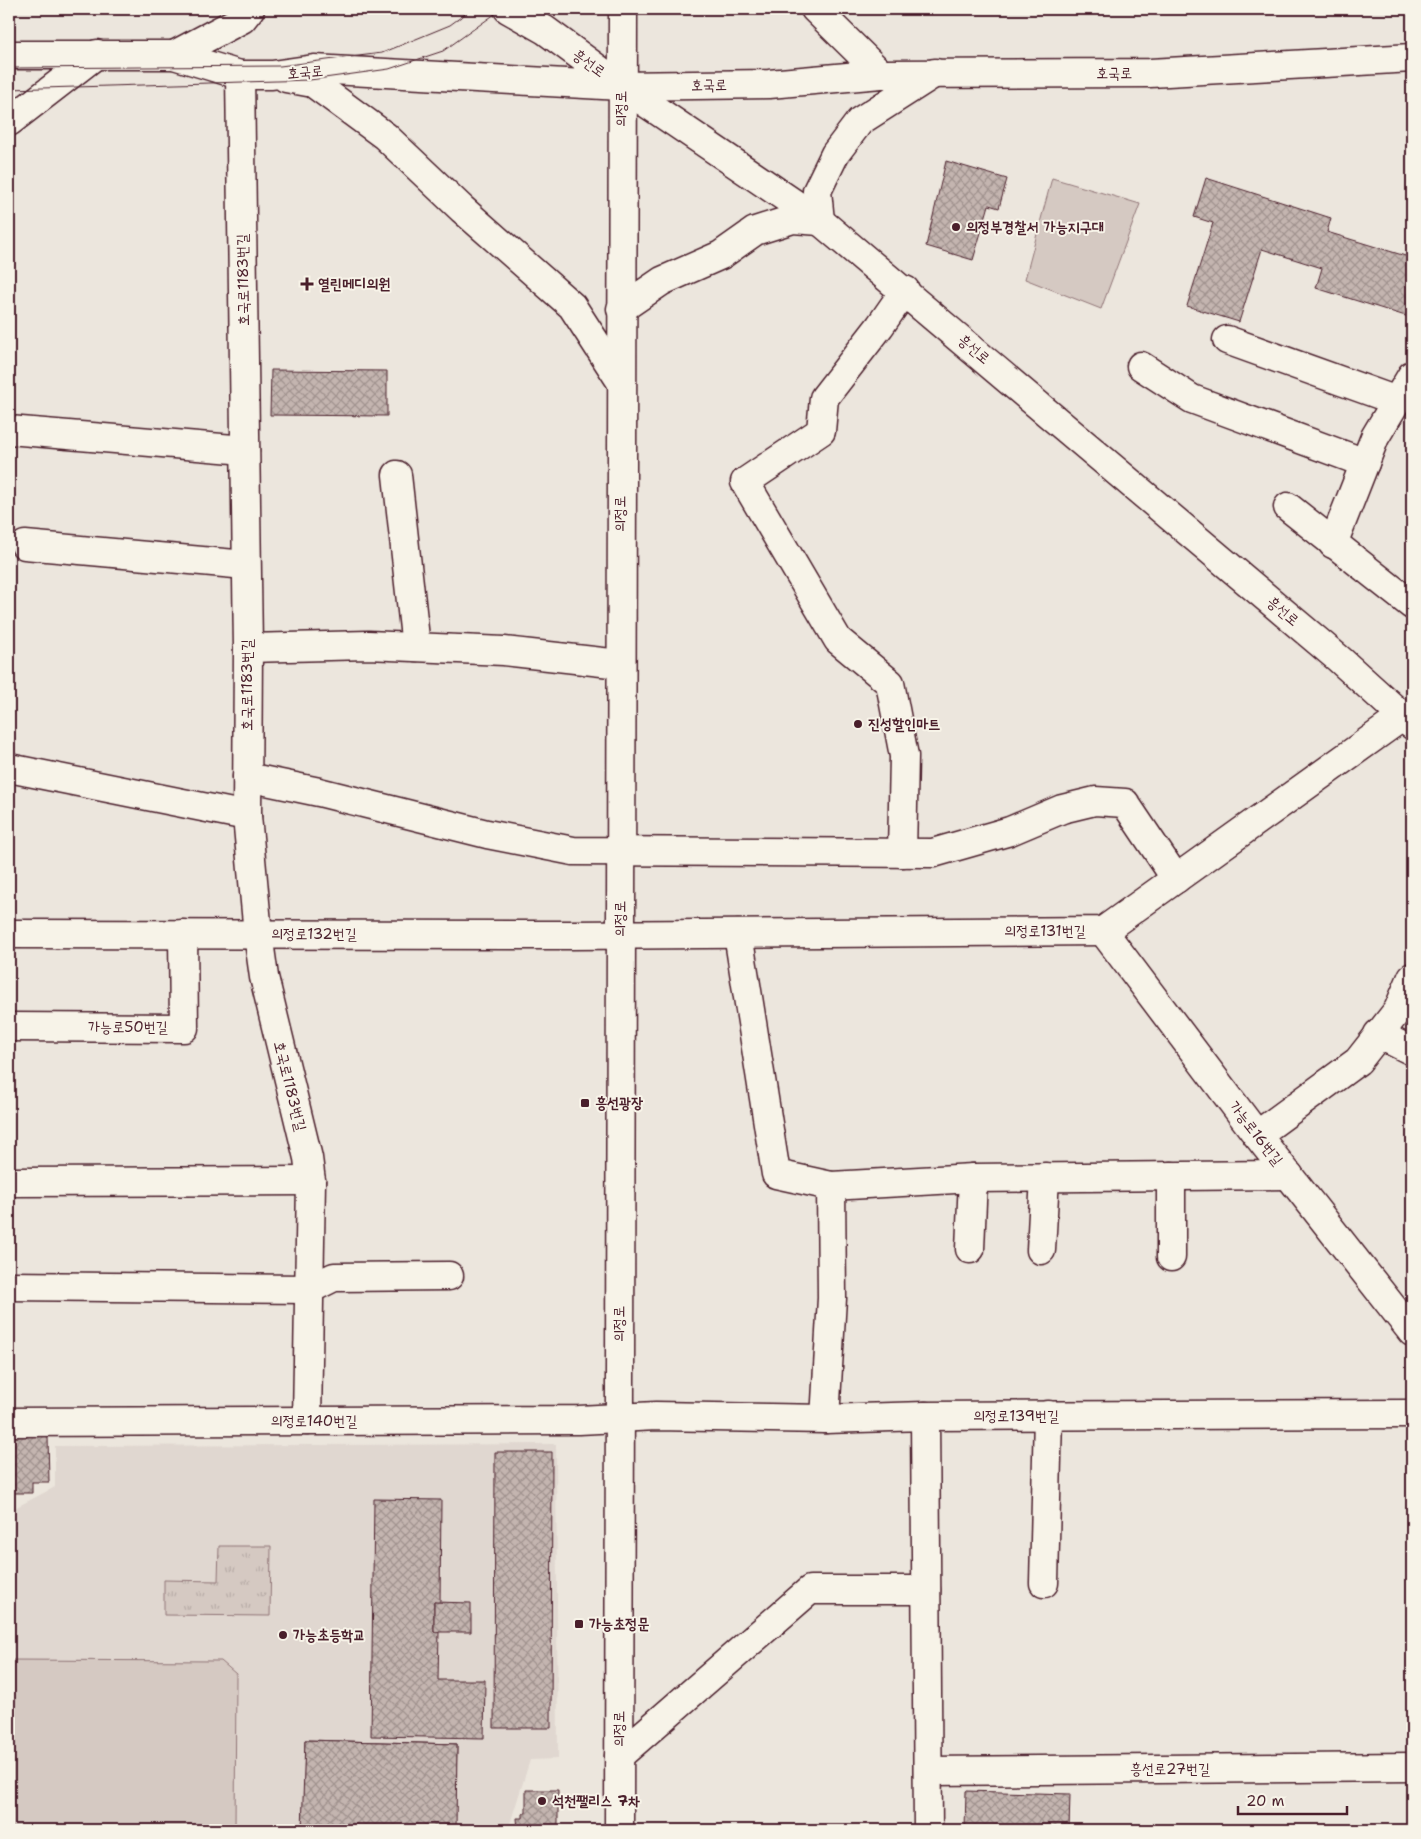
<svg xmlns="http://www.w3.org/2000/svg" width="1421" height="1839" viewBox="0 0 1421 1839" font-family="'Shantell Sans','Poor Story',sans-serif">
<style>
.built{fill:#e0d7d0}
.park{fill:url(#park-tufts);stroke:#907476}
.pitch{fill:#d5c9c2;stroke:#907476}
.building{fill:url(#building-cross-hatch);stroke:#4a1f2b}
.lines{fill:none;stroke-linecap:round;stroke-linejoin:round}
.minor-casing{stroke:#4a1f2b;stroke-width:31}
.minor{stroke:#f7f3e8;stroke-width:28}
.tram{stroke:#4a1f2b;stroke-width:1}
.poi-dot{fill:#4a1f2b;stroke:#f7f3e8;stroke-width:2}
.labels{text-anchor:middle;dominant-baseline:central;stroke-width:4;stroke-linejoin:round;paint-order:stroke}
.street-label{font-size:15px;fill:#4a1f2b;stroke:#f7f3e8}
.poi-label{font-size:15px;font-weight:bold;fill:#4a1f2b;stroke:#f7f3e8;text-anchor:start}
</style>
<defs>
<pattern id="park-tufts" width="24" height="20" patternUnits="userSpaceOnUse" patternTransform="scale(1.25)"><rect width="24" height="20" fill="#d5c9c2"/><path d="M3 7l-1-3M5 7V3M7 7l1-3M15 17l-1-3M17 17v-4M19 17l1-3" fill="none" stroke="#b8aca7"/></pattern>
<pattern id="building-cross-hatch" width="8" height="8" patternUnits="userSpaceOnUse" patternTransform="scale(1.25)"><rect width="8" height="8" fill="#c4b5b0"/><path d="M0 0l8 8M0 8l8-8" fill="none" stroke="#a1938f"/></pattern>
</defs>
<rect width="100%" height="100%" fill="#ece6dd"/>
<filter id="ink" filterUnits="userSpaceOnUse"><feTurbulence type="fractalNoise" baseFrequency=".02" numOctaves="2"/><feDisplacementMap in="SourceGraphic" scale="10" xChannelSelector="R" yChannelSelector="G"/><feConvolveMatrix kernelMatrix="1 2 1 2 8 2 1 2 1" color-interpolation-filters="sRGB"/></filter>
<g filter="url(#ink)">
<!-- built -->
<path class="built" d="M556,1444L558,1759L530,1760L508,1830H9V1511L55,1487V1446Z"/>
<!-- park -->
<path class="park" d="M219,1546H271L270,1616L164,1615V1580L218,1581Z"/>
<!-- pitch -->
<g class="pitch">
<path d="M1052,178L1140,204L1101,309L1025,279Z"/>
<path d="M9,1660L221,1661L236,1674L235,1830H9Z"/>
</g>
<!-- building -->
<g class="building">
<path d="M946,161L1007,179L999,208L989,205L973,260L926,246Z"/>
<path d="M1206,178L1331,218L1327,232L1412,258V318L1316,288L1322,268L1262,249L1239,322L1187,306L1213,223L1194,217Z"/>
<path d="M271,370L387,371V416L270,415Z"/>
<path d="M48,1436L49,1482H32V1493H11L12,1503H9V1437Z"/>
<path d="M495,1452H552L551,1728H494Z"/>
<path d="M374,1499L441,1500L440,1603L434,1602V1632H439L438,1680H485L484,1738L371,1736Z"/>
<path d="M434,1602L471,1603V1632H434Z"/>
<path d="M305,1740L457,1744L455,1830H303Z"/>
<path d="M305,1740L457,1744L456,1830H302Z"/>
<path d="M526,1790H558V1830H518L517,1818H523V1813H526Z"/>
<path d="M966,1791L1070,1794L1069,1830H965Z"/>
</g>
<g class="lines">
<!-- minor casing -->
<g class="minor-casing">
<g id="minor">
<path d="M508,9L545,30L621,86L820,221L1339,659L1412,725"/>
<path d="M815,9L881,74"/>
<path d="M9,55H174L240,75H272L314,69L621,86L769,84L881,74L1150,73L1412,58"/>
<path d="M174,55L242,19L250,9"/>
<path d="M240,75L248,648L247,816L258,934L264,977L308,1158L311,1181L307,1421"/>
<path d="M286,78L313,83L385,136L462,209L572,306L620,380"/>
<path d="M9,122L97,54"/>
<path d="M621,309L662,281L721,255L755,231L793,219L820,221L817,191L835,154L860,121L935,73"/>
<path d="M1227,340L1397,401"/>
<path d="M1141,366L1192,399L1365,463"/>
<path d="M9,430L245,450"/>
<path d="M397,475L416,647"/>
<path d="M1288,507L1412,605"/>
<path d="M1333,544L1375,437L1412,375"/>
<path d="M25,545L246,565"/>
<path d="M248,648L368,645L504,651L620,664"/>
<path d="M9,768L247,816"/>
<path d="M247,777L319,792L487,834L573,851L933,853L1010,831L1062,809L1095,801L1125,803L1176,879"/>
<path d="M902,853L904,756L890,683L838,640L745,482L821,431L824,398L880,326L905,290"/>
<path d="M1103,931L1257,1135L1412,1332"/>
<path d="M9,934L572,935L1103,931L1402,717"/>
<path d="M738,934L776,1174L831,1186L973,1178L1289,1175"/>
<path d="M9,1027L184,1028L183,934"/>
<path d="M1378,1034L1412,1051"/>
<path d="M1257,1135L1358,1061L1398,1010L1412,977"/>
<path d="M1171,1176V1257"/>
<path d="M9,1182L311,1181"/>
<path d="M970,1249L973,1178"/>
<path d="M1041,1250L1045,1177"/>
<path d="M9,1286L310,1289L334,1277L449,1276"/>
<path d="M925,1416L928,1830"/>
<path d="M825,1419L832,1298L831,1186"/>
<path d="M9,1422L579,1420L656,1416L825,1419L925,1416L1412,1414"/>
<path d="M1044,1583L1048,1415"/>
<path d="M619,1756L810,1590H926"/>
<path d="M928,1771L1412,1767"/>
<path d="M619,1830L623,9"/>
</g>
</g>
<!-- minor -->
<use href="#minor" class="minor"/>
<!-- tram -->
<g class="tram">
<path d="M9,68L280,66L382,53L450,25L472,9"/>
<path d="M9,89L310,80L389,69L443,51L502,9"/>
</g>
</g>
</g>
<!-- markers -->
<g class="poi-dot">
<circle cx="956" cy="227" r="5"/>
<path d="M304.5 276.5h5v5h5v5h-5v5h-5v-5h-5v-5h5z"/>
<circle cx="858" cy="724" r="5"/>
<rect x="580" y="1098" width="10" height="10" rx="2.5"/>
<rect x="574" y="1619" width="10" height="10" rx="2.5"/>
<circle cx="283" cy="1635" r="5"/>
<circle cx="542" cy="1801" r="5"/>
</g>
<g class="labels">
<!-- street labels -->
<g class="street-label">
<text transform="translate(589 63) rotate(36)">흥선로</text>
<text transform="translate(305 72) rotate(-5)">호국로</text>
<text x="1114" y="73">호국로</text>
<text transform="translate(709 85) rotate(-1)">호국로</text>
<text transform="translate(621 109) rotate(-90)">의정로</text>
<text transform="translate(243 280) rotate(-91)">호국로1183번길</text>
<text transform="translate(974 349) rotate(40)">흥선로</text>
<text transform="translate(620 514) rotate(-90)">의정로</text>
<text transform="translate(1283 611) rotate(40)">흥선로</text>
<text transform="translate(247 685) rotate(-90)">호국로1183번길</text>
<text transform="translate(620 919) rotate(-90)">의정로</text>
<text x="1045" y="931">의정로131번길</text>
<text x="314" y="934">의정로132번길</text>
<text x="128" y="1027">가능로50번길</text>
<text transform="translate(290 1086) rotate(76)">호국로1183번길</text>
<text transform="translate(1256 1133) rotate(52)">가능로16번길</text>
<text transform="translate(619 1324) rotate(-90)">의정로</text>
<text x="1016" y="1416">의정로139번길</text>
<text x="314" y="1421">의정로140번길</text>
<text transform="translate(619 1729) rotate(-90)">의정로</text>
<text x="1170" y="1769">흥선로27번길</text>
</g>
<!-- poi labels -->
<g class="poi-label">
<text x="966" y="227">의정부경찰서 가능지구대</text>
<text x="318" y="284">열린메디의원</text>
<text x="868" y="724">진성할인마트</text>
<text x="595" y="1103">흥선광장</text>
<text x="589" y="1624">가능초정문</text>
<text x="293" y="1635">가능초등학교</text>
<text x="552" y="1801">석천팰리스 7차</text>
</g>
</g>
<!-- margin -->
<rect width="1421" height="1839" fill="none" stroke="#f7f3e8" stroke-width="30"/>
<rect x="15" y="15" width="1391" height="1809" fill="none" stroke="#4a1f2b" stroke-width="2" filter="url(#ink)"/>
<!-- scale -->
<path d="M1238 1806v8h109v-8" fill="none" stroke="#4a1f2b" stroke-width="2.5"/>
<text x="1246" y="1806" font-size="15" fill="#4a1f2b" stroke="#f7f3e8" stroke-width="4" paint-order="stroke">20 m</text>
</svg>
